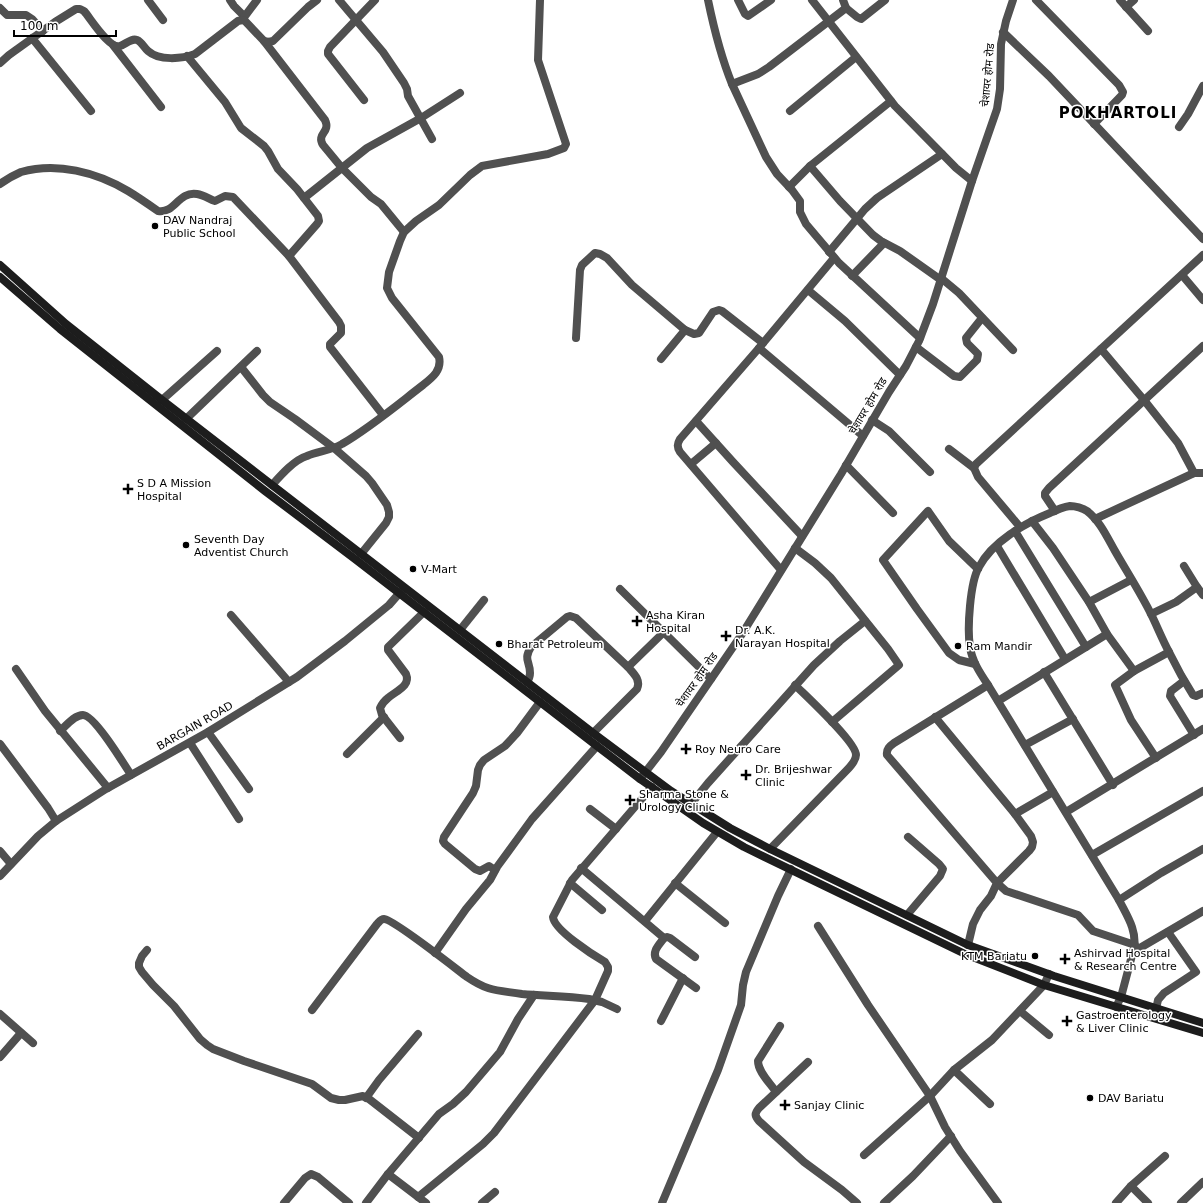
<svg xmlns="http://www.w3.org/2000/svg" width="1203" height="1203" viewBox="0 0 1203 1203" font-family="'DejaVu Sans','Noto Sans Devanagari',sans-serif">
<style>
.lines{fill:none;stroke-linecap:round;stroke-linejoin:round}
.minor{stroke:#505050;stroke-width:8}
.tertiary{stroke:#505050;stroke-width:8}
.secondary{stroke:#1d1d1d;stroke-width:8}
.poi-dot{fill:#000;stroke:#fff;stroke-width:1.5}
.labels{text-anchor:middle;dominant-baseline:central;stroke-width:3;stroke-linejoin:round;paint-order:stroke}
.street-label{font-size:11px;fill:#000;stroke:#fff}
.poi-label{font-size:11px;fill:#000;stroke:#fff;text-anchor:start}
.district-label{font-size:15px;font-weight:bold;letter-spacing:1px;fill:#000;stroke:#fff}
</style>
<rect width="100%" height="100%" fill="#fff"/>
<g class="lines">
<!-- minor -->
<g class="minor">
<path d="M148,0L163,20"/>
<path d="M230,0L234,6L244,16"/>
<path d="M339,0L383,52L404,83L407,89L408,96L432,139"/>
<path d="M708,0C714,29 721,57 732,84L766,157L777,174L792,190L800,201V212L806,224L839,263L920,338"/>
<path d="M738,0L745,14L748,16L771,0"/>
<path d="M812,0L895,106L956,168L972,181"/>
<path d="M1036,0L1119,85L1123,92L1122,95L1094,124"/>
<path d="M1120,0L1148,31"/>
<path d="M1126,7L1134,0"/>
<path d="M0,8L7,15H26L32,19L43,31"/>
<path d="M846,8L857,17L861,19L885,0"/>
<path d="M242,20L257,0"/>
<path d="M1003,32L1049,76L1203,239"/>
<path d="M32,38L91,111"/>
<path d="M264,41L325,120C331,133 316,133 323,145L342,168L371,197L381,204L404,232"/>
<path d="M113,45L161,107"/>
<path d="M187,56L225,102L241,128L264,146L268,151L278,169L297,189L318,216L319,221L317,224L289,256"/>
<path d="M0,63L9,55L55,22L76,9H80L84,11C91,19 109,49 120,46C126,44 131,38 137,40C142,42 144,48 148,51C159,61 182,59 195,54L238,21L242,20L245,21L264,41L268,42L273,41L308,7L317,0"/>
<path d="M732,84L758,74L769,67L846,8L843,0"/>
<path d="M364,100L328,54V51L330,47L375,0"/>
<path d="M790,111L856,57"/>
<path d="M1179,127L1188,114L1203,86"/>
<path d="M810,166L840,201L873,235L881,241L900,251L941,280"/>
<path d="M0,184C7,179 14,175 21,172C57,162 96,172 128,191C138,197 148,204 158,211C175,214 178,191 197,194C204,195 209,199 215,201L225,196L233,197L289,256L339,322L341,326V333L330,344V347L383,415"/>
<path d="M789,187L810,166L891,101"/>
<path d="M304,198L367,148L421,118L460,93"/>
<path d="M829,252L865,209L877,198L942,154"/>
<path d="M1182,275L1203,300"/>
<path d="M852,276L884,243"/>
<path d="M941,278L959,293L1013,350"/>
<path d="M808,290L845,321L900,375"/>
<path d="M576,338L580,270L582,265L595,253L600,254L607,258L632,285L685,330L694,334L699,333L713,312L719,310L722,311L763,343"/>
<path d="M916,347L954,376L960,377L977,360L978,354L967,343L966,338L982,318"/>
<path d="M759,348L863,436"/>
<path d="M1101,349L1144,400L1178,443L1194,473"/>
<path d="M661,359L685,330"/>
<path d="M241,367L263,395L270,402L295,419L334,448L366,476L372,483L387,505L389,512V517L386,523L361,554"/>
<path d="M162,400L217,351"/>
<path d="M186,419L257,351"/>
<path d="M872,420L889,431L930,472"/>
<path d="M696,421L733,462L802,536"/>
<path d="M949,449L974,468"/>
<path d="M691,464L716,443"/>
<path d="M846,465L893,513"/>
<path d="M272,485C281,475 294,460 307,456C318,451 331,451 342,444C371,427 397,405 423,385C433,377 442,370 439,357L392,298L387,288L389,272L400,241L404,232L416,221L439,205L470,175L482,166L548,154L564,148L566,144L538,60L540,0"/>
<path d="M1055,511L1045,496V493L1049,488L1203,346"/>
<path d="M1095,519L1194,473H1203"/>
<path d="M1032,521L1053,548L1089,602L1107,634L1134,671"/>
<path d="M1020,527L978,477L974,468L976,464L1203,255"/>
<path d="M1015,531L1086,647"/>
<path d="M997,546L1065,659"/>
<path d="M795,548L815,563L831,578L888,649L899,665L832,722"/>
<path d="M781,570L680,452C677,447 677,444 680,439L759,348L834,258"/>
<path d="M1197,587L1203,595"/>
<path d="M620,589L711,679"/>
<path d="M1089,602L1131,580"/>
<path d="M1151,614L1176,602L1197,587L1184,566"/>
<path d="M231,615L289,682"/>
<path d="M460,630L484,600"/>
<path d="M1169,652L1181,675L1193,695L1196,696L1203,693"/>
<path d="M975,664L959,660L949,653L917,609L883,560L928,511L949,541L978,569"/>
<path d="M16,669L45,711L108,788"/>
<path d="M1044,672L1113,785"/>
<path d="M1184,681L1171,691L1170,696L1194,735"/>
<path d="M527,682C529,679 530,676 530,673C530,661 523,660 531,647L567,617L570,616L576,618L628,667"/>
<path d="M988,685C980,673 972,661 970,647C967,629 970,582 979,567C992,542 1025,523 1050,513C1056,510 1063,507 1070,506C1075,506 1083,508 1087,511C1100,521 1107,537 1115,551C1127,572 1140,592 1151,614C1157,626 1162,639 1169,652L1134,671L1115,685L1131,720L1156,758"/>
<path d="M998,701L1107,634"/>
<path d="M935,717L1015,814L1031,836L1033,842L1032,847L1029,851L997,883L1006,891L1078,915L1093,931L1135,945"/>
<path d="M60,731C66,726 74,715 83,715C94,715 124,764 131,775"/>
<path d="M208,732L249,789"/>
<path d="M593,733L637,689C641,680 634,674 628,667L664,632"/>
<path d="M400,738L382,715L380,708C382,704 384,701 388,698C396,691 411,686 406,674L388,650V647L424,612"/>
<path d="M190,743L239,819"/>
<path d="M0,744L48,808L56,821"/>
<path d="M1025,745L1073,719"/>
<path d="M347,754L384,717"/>
<path d="M691,804L708,783L814,665L840,641L865,621"/>
<path d="M590,809L616,829"/>
<path d="M1066,812L1203,729"/>
<path d="M1015,814L1053,792"/>
<path d="M770,849L846,771C850,767 856,761 856,755C856,742 807,697 795,685"/>
<path d="M0,851L11,864"/>
<path d="M1092,855L1203,791"/>
<path d="M581,868L664,938L667,937L670,938L695,957"/>
<path d="M495,870L489,866L480,871L475,869L445,844L443,841L444,837L473,793L476,786L478,770L480,765L484,760L505,746L517,733L540,702"/>
<path d="M0,876L38,836L56,821L106,789L208,732L297,677L345,641L389,605L403,589"/>
<path d="M570,883L602,910"/>
<path d="M675,883L725,923"/>
<path d="M1119,900L1161,873L1203,849"/>
<path d="M907,915L940,876L943,869L939,864L908,837"/>
<path d="M645,921L717,832"/>
<path d="M818,926L868,1005L930,1096L945,1127L960,1151L998,1203"/>
<path d="M664,938C659,945 652,951 656,959L696,988"/>
<path d="M968,945L973,924L980,910L991,896L997,883L887,755C886,749 890,746 894,743L988,685L1119,900C1127,916 1137,930 1134,948L1121,997L1116,1007"/>
<path d="M147,950L142,956L139,963V967L142,972L153,985L174,1006L200,1039L207,1045L213,1049L244,1061L312,1084L331,1098L339,1100H345L363,1096L369,1099L419,1138"/>
<path d="M1133,952L1203,911"/>
<path d="M435,953L466,909L490,880L497,867L532,819L597,746"/>
<path d="M1156,1009L1158,1000L1164,993L1196,972L1168,932"/>
<path d="M312,1010L377,924C379,922 381,919 384,919C393,919 455,968 467,977C489,992 497,990 522,994C544,996 567,996 589,999L602,1002L617,1009"/>
<path d="M1020,1011L1049,1035"/>
<path d="M0,1014L33,1043"/>
<path d="M661,1021L683,978"/>
<path d="M0,1057L21,1033"/>
<path d="M808,1062L759,1108C754,1114 755,1116 759,1121L804,1162L842,1190L857,1203"/>
<path d="M954,1070L990,1104"/>
<path d="M776,1092C770,1083 758,1072 758,1061L780,1026"/>
<path d="M366,1098L379,1080L418,1034"/>
<path d="M864,1155L930,1096L954,1070L992,1040L1044,985L1049,974"/>
<path d="M388,1174L426,1203"/>
<path d="M1131,1186L1148,1203"/>
<path d="M418,1197L483,1144L494,1133L595,1000L608,971V967L605,962C593,955 554,930 553,917L572,880L652,787"/>
<path d="M284,1203L305,1178L311,1174L318,1177L349,1203"/>
<path d="M366,1203L388,1174L439,1114L453,1104L466,1092L500,1052L518,1019L534,995"/>
<path d="M482,1203L495,1192"/>
<path d="M662,1203L718,1070L741,1005L743,985L746,972L778,896L791,869"/>
<path d="M884,1203L913,1176L951,1136"/>
<path d="M1116,1203L1131,1186L1165,1156"/>
<path d="M1181,1203L1203,1182"/>
</g>
<!-- tertiary -->
<path class="tertiary" d="M640,779L661,752L742,634L841,474L889,392L906,366L919,341L933,304L972,181L997,109L1000,89L1001,44L1006,21L1013,0"/>
<!-- secondary -->
<g class="secondary">
<path d="M0,265L66,324L162,400L593,733L671,791L730,828L770,849L968,945L1054,976L1203,1023"/>
<path d="M0,277L60,329L265,491L355,559L597,746L640,779L703,823L744,847L965,954L1044,985L1203,1033"/>
</g>
</g>
<!-- markers -->
<g class="poi-dot">
<circle cx="155" cy="226" r="4"/>
<path d="M126 483h4v4h4v4h-4v4h-4v-4h-4v-4h4z"/>
<circle cx="186" cy="545" r="4"/>
<circle cx="413" cy="569" r="4"/>
<path d="M635 615h4v4h4v4h-4v4h-4v-4h-4v-4h4z"/>
<path d="M724 630h4v4h4v4h-4v4h-4v-4h-4v-4h4z"/>
<circle cx="499" cy="644" r="4"/>
<circle cx="958" cy="646" r="4"/>
<path d="M684 743h4v4h4v4h-4v4h-4v-4h-4v-4h4z"/>
<path d="M744 769h4v4h4v4h-4v4h-4v-4h-4v-4h4z"/>
<path d="M628 794h4v4h4v4h-4v4h-4v-4h-4v-4h4z"/>
<circle cx="1035" cy="956" r="4"/>
<path d="M1063 953h4v4h4v4h-4v4h-4v-4h-4v-4h4z"/>
<path d="M1065 1015h4v4h4v4h-4v4h-4v-4h-4v-4h4z"/>
<circle cx="1090" cy="1098" r="4"/>
<path d="M783 1099h4v4h4v4h-4v4h-4v-4h-4v-4h4z"/>
</g>
<g class="labels">
<!-- street labels -->
<g class="street-label">
<text transform="translate(988 75) rotate(-85)">चेशायर होम रोड</text>
<text transform="translate(868 406) rotate(-59)">चेशायर होम रोड</text>
<text transform="translate(697 680) rotate(-55)">चेशायर होम रोड</text>
<text transform="translate(195 726) rotate(-30)">BARGAIN ROAD</text>
</g>
<!-- poi labels -->
<g class="poi-label">
<text x="163" y="220">DAV Nandraj<tspan x="163" dy="13">Public School</tspan></text>
<text x="137" y="483">S D A Mission<tspan x="137" dy="13">Hospital</tspan></text>
<text x="194" y="539">Seventh Day<tspan x="194" dy="13">Adventist Church</tspan></text>
<text x="421" y="569">V-Mart</text>
<text x="646" y="615">Asha Kiran<tspan x="646" dy="13">Hospital</tspan></text>
<text x="735" y="630">Dr. A.K.<tspan x="735" dy="13">Narayan Hospital</tspan></text>
<text x="507" y="644">Bharat Petroleum</text>
<text x="966" y="646">Ram Mandir</text>
<text x="695" y="749">Roy Neuro Care</text>
<text x="755" y="769">Dr. Brijeshwar<tspan x="755" dy="13">Clinic</tspan></text>
<text x="639" y="794">Sharma Stone &amp;<tspan x="639" dy="13">Urology Clinic</tspan></text>
<text x="1074" y="953">Ashirvad Hospital<tspan x="1074" dy="13">&amp; Research Centre</tspan></text>
<text x="1027" y="956" text-anchor="end">KTM Bariatu</text>
<text x="1076" y="1015">Gastroenterology<tspan x="1076" dy="13">&amp; Liver Clinic</tspan></text>
<text x="1098" y="1098">DAV Bariatu</text>
<text x="794" y="1105">Sanjay Clinic</text>
</g>
<!-- district labels -->
<g class="district-label">
<text x="1118" y="113">POKHARTOLI</text>
</g>
</g>
<!-- scale -->
<path d="M14 30v6h102v-6" fill="none" stroke="#000000" stroke-width="2"/>
<text x="20" y="30" font-size="12" fill="#000000" stroke="#ffffff" stroke-width="3" paint-order="stroke">100 m</text>
</svg>
